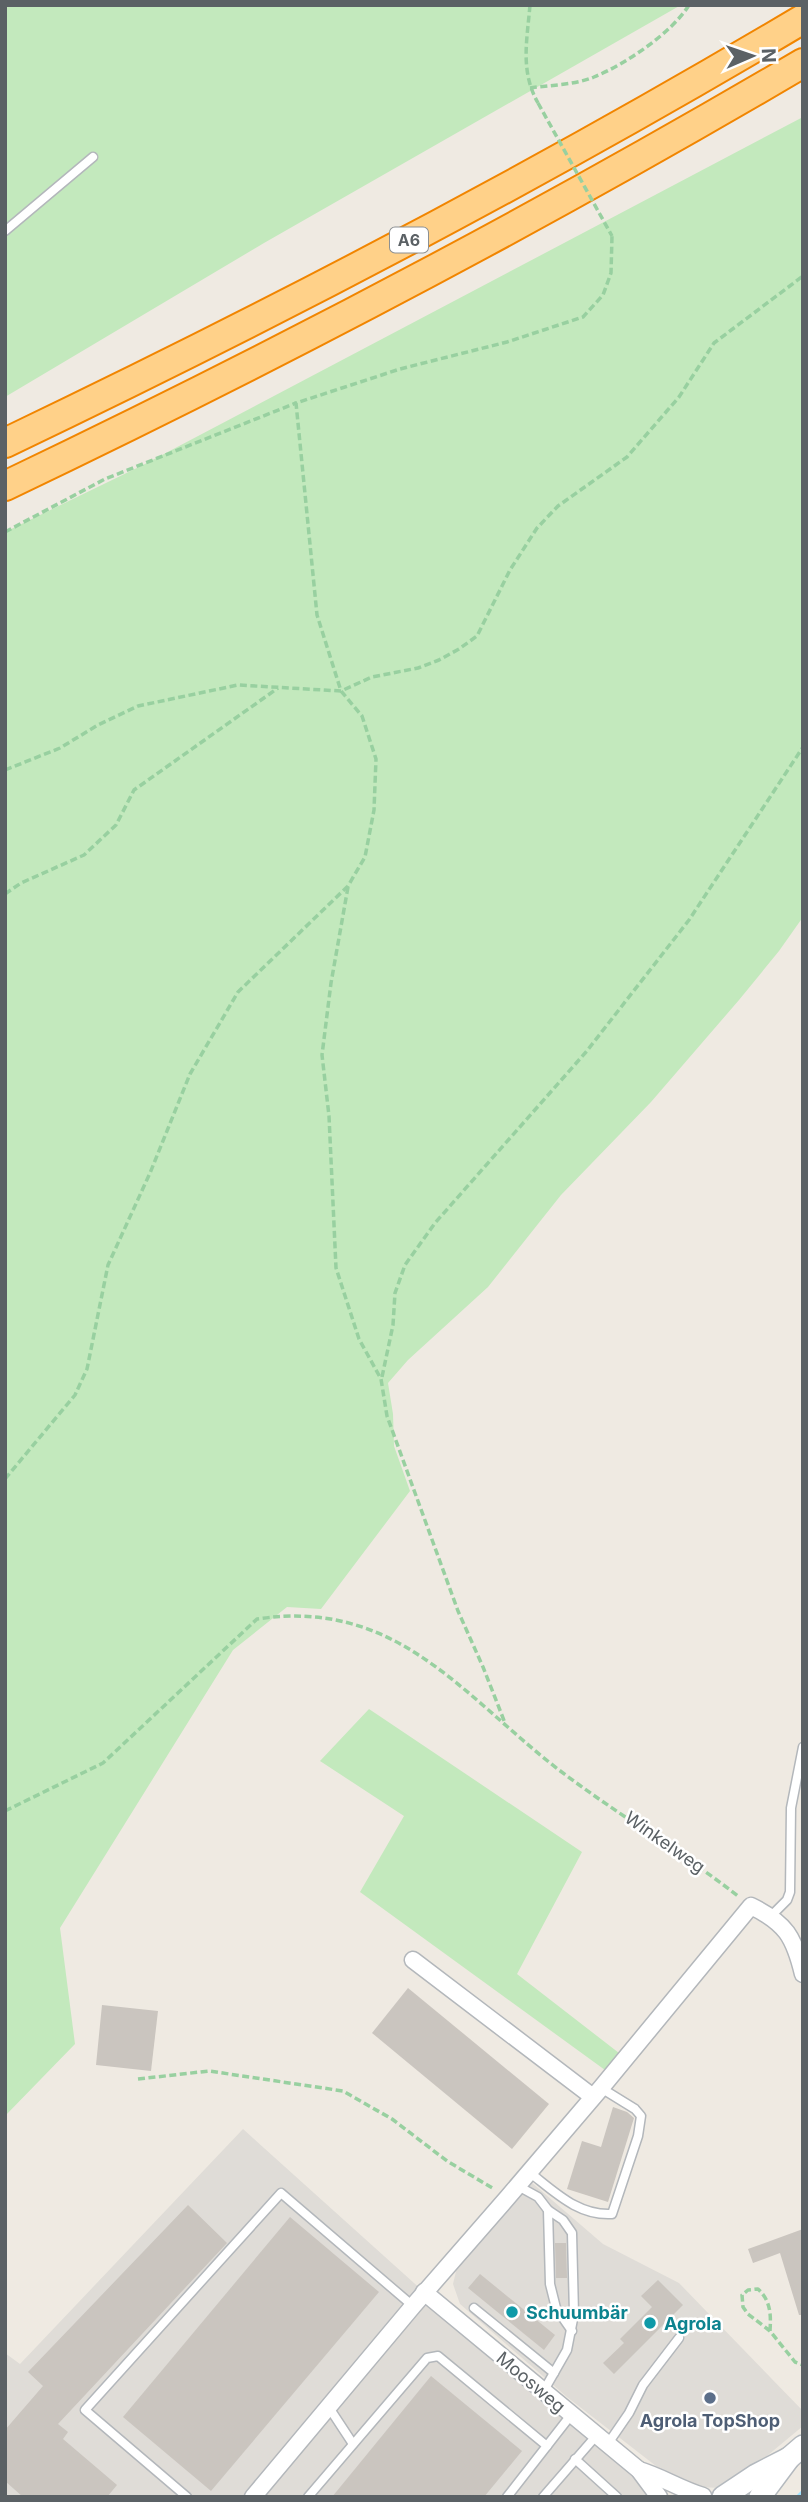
<svg xmlns="http://www.w3.org/2000/svg" width="808" height="2502" viewBox="0 0 808 2502" font-family="Inter,sans-serif">
<style>
.industrial{fill:#dfdcd7}
.green{fill:#c3e9bd}
.lines{fill:none;stroke-linecap:round;stroke-linejoin:round}
.stream{stroke:#a2e3ff;stroke-width:6}
.building{fill:#cac5bf}
.lane-casing{stroke:#b3b7bb;stroke-width:11}
.street-casing{stroke:#b3b7bb;stroke-width:19}
.secondary-casing{stroke:#b4b9be;stroke-width:24}
.highway-casing{stroke:#f18500;stroke-width:32}
.path{stroke:#98d0a0;stroke-width:3.5;stroke-dasharray:7 3.5;stroke-linecap:butt}
.lane{stroke:#fff;stroke-width:8}
.street{stroke:#fff;stroke-width:16}
.secondary{stroke:#fff;stroke-width:21}
.highway{stroke:#ffd189;stroke-width:28}
.path-bridge{stroke:#98d0a0;stroke-width:3.5;stroke-dasharray:7 3.5;stroke-linecap:butt}
.culture-dot{fill:#0f9aa8;stroke:#fff;stroke-width:2.5}
.service-dot{fill:#5c6f8a;stroke:#fff;stroke-width:2.5}
.labels{text-anchor:middle;dominant-baseline:central;stroke-width:5;stroke-linejoin:round;paint-order:stroke}
.shield{fill:#fff;stroke:#8c9093;stroke-width:2}
.shield-label{font-size:16px;font-weight:bold;fill:#5b6165}
.street-label{font-size:18px;fill:#5b6165;stroke:#fff}
.culture-label{font-size:18px;font-weight:bold;fill:#0d838f;stroke:#fff;text-anchor:start}
.service-label{font-size:18px;font-weight:bold;fill:#4e5e75;stroke:#fff}
</style>
<rect width="100%" height="100%" fill="#efeae2"/>
<!-- industrial -->
<g class="industrial">
<path d="M243,2129L424,2292L596,2436L655,2497H5V2353L20,2364Z"/>
<path d="M531,2182L603,2244L679,2283L803,2411V2426L732,2485L724,2488L696,2487L665,2473L567,2397L460,2304L453,2284L458,2263Z"/>
</g>
<!-- green -->
<g class="green">
<path d="M5,5H681L264,243L5,397Z"/>
<path d="M803,117V917L779,951L739,1000L651,1102L561,1195L488,1287L408,1360L388,1383L393,1414L394,1446L410,1491L321,1609L287,1607L233,1650L60,1928L75,2044L5,2116V532L143,465Z"/>
<path d="M369,1709L582,1852L517,1974L619,2053L605,2070L360,1892L404,1816L320,1761Z"/>
</g>
<g class="lines">
<!-- stream -->
<path class="stream" d="M799,2497L803,2493"/>
</g>
<!-- building -->
<g class="building">
<path d="M408,1988L549,2104L512,2149L372,2033Z"/>
<path d="M102,2005L158,2011L151,2071L96,2065Z"/>
<path d="M613,2107L627,2112L634,2118L608,2202L567,2189L582,2141L601,2147Z"/>
<path d="M188,2205L227,2243L58,2424L68,2432L63,2439L117,2485L107,2497H23L5,2481V2430L43,2386L28,2372Z"/>
<path d="M290,2217L379,2292L211,2491L123,2417Z"/>
<path d="M803,2229V2315H799L780,2253L753,2263L748,2249Z"/>
<path d="M555,2243H566L567,2278H556Z"/>
<path d="M480,2274L555,2335L544,2350L468,2288Z"/>
<path d="M658,2280L683,2305L614,2374L603,2363L624,2343L620,2339L652,2307L641,2296Z"/>
<path d="M431,2376L522,2451L484,2497H332Z"/>
</g>
<g class="lines">
<!-- lane casing -->
<g class="lane-casing">
<g id="lane">
<path d="M5,231L93,157"/>
<path d="M771,1916L787,1900L790,1892L791,1808L803,1747"/>
<path d="M529,2172C555,2192 578,2216 612,2214L638,2136L641,2116L635,2109L601,2088"/>
<path d="M518,2186L538,2197L548,2210L550,2284L556,2308L572,2331"/>
<path d="M474,2308L554,2373"/>
<path d="M543,2392L567,2350L574,2314L572,2233L563,2220L548,2210"/>
<path d="M328,2406L353,2444"/>
<path d="M607,2445L629,2413L643,2385L679,2338"/>
<path d="M575,2459L617,2497"/>
<path d="M187,2497L85,2410L281,2193L413,2306"/>
<path d="M308,2497L427,2358L438,2356L547,2446"/>
<path d="M507,2497L571,2415"/>
<path d="M543,2497L596,2436"/>
</g>
</g>
<!-- street casing -->
<g class="street-casing">
<g id="street">
<path d="M413,1960L593,2097"/>
<path d="M424,2292L639,2470L659,2497"/>
<path d="M639,2470C662,2477 680,2489 703,2496"/>
<path d="M253,2497L413,2306L508,2197L601,2088L751,1906C786,1923 794,1937 803,1974"/>
</g>
</g>
<!-- secondary casing -->
<g class="secondary-casing">
<g id="secondary">
<path d="M723,2497L756,2475L789,2458"/>
<path d="M760,2497L789,2458L803,2446"/>
</g>
</g>
<!-- highway casing -->
<g class="highway-casing">
<g id="highway">
<path d="M5,443C277,313 544,173 803,19"/>
<path d="M5,486C277,356 543,216 803,63"/>
</g>
</g>
<!-- path -->
<g class="path">
<path d="M530,5C527,41 520,71 538,103"/>
<path d="M530,88C550,85 575,85 594,77C624,65 672,33 689,5"/>
<path d="M5,532L105,479L296,403"/>
<path d="M5,770L60,748L98,725L138,706L238,685L341,691L372,677L418,668L439,660L459,649L477,636L510,570L537,528L558,506L627,457L679,397L714,343L803,276"/>
<path d="M348,887L331,983L322,1055L329,1116L336,1268L359,1339L381,1379L387,1416L458,1611L483,1667L505,1723"/>
<path d="M5,894L21,883L84,855L116,825L134,790L278,688"/>
<path d="M382,1377L393,1325L395,1293L405,1265L435,1223L586,1052L689,920L803,747"/>
<path d="M5,1479L75,1395L87,1369L108,1265L150,1173L190,1074L238,992L348,886L365,857L374,810L376,759L362,716L341,691L317,615L296,403L400,369L507,342L583,317L603,295L611,273L612,236"/>
<path d="M5,1811L103,1763L257,1619C396,1598 461,1694 559,1770C617,1814 680,1851 738,1896"/>
<path d="M138,2079L209,2071L343,2091L392,2119L447,2161L494,2189"/>
<path d="M770,2331C771,2315 771,2301 758,2289L748,2290L742,2295L743,2307L748,2314L770,2331L795,2362L803,2365"/>
</g>
<!-- lane -->
<use href="#lane" class="lane"/>
<!-- street -->
<use href="#street" class="street"/>
<!-- secondary -->
<use href="#secondary" class="secondary"/>
<!-- highway -->
<use href="#highway" class="highway"/>
<!-- path-bridge -->
<path class="path-bridge" d="M538,103L612,236"/>
</g>
<!-- markers -->
<g class="culture-dot">
<circle cx="512" cy="2312" r="7"/>
<circle cx="650" cy="2323" r="7"/>
</g>
<circle class="service-dot" cx="710" cy="2398" r="7"/>
<g class="labels">
<!-- shield labels -->
<rect class="shield" x="390" y="227.5" width="38" height="25" rx="5"/>
<g class="shield-label">
<text x="409" y="240">A6</text>
</g>
<!-- street labels -->
<g class="street-label">
<text transform="translate(665 1842) rotate(35)">Winkelweg</text>
<text transform="translate(531 2382) rotate(40)">Moosweg</text>
</g>
<!-- culture labels -->
<g class="culture-label">
<text x="526" y="2312">Schuumbär</text>
<text x="664" y="2323">Agrola</text>
</g>
<!-- service labels -->
<g class="service-label">
<text x="710" y="2420">Agrola TopShop</text>
</g>
</g>
<!-- border -->
<rect width="808" height="2502" fill="none" stroke="#5b6165" stroke-width="14"/>
<!-- north arrow -->
<g transform="translate(752 56) rotate(88)" stroke="#ffffff" stroke-width="5" paint-order="stroke">
<path d="M0-5L12 26L0 18L-12 26Z" fill="#5b6165"/>
<text y="-10" font-size="19" font-weight="bold" text-anchor="middle" fill="#5b6165">N</text>
</g>
</svg>
